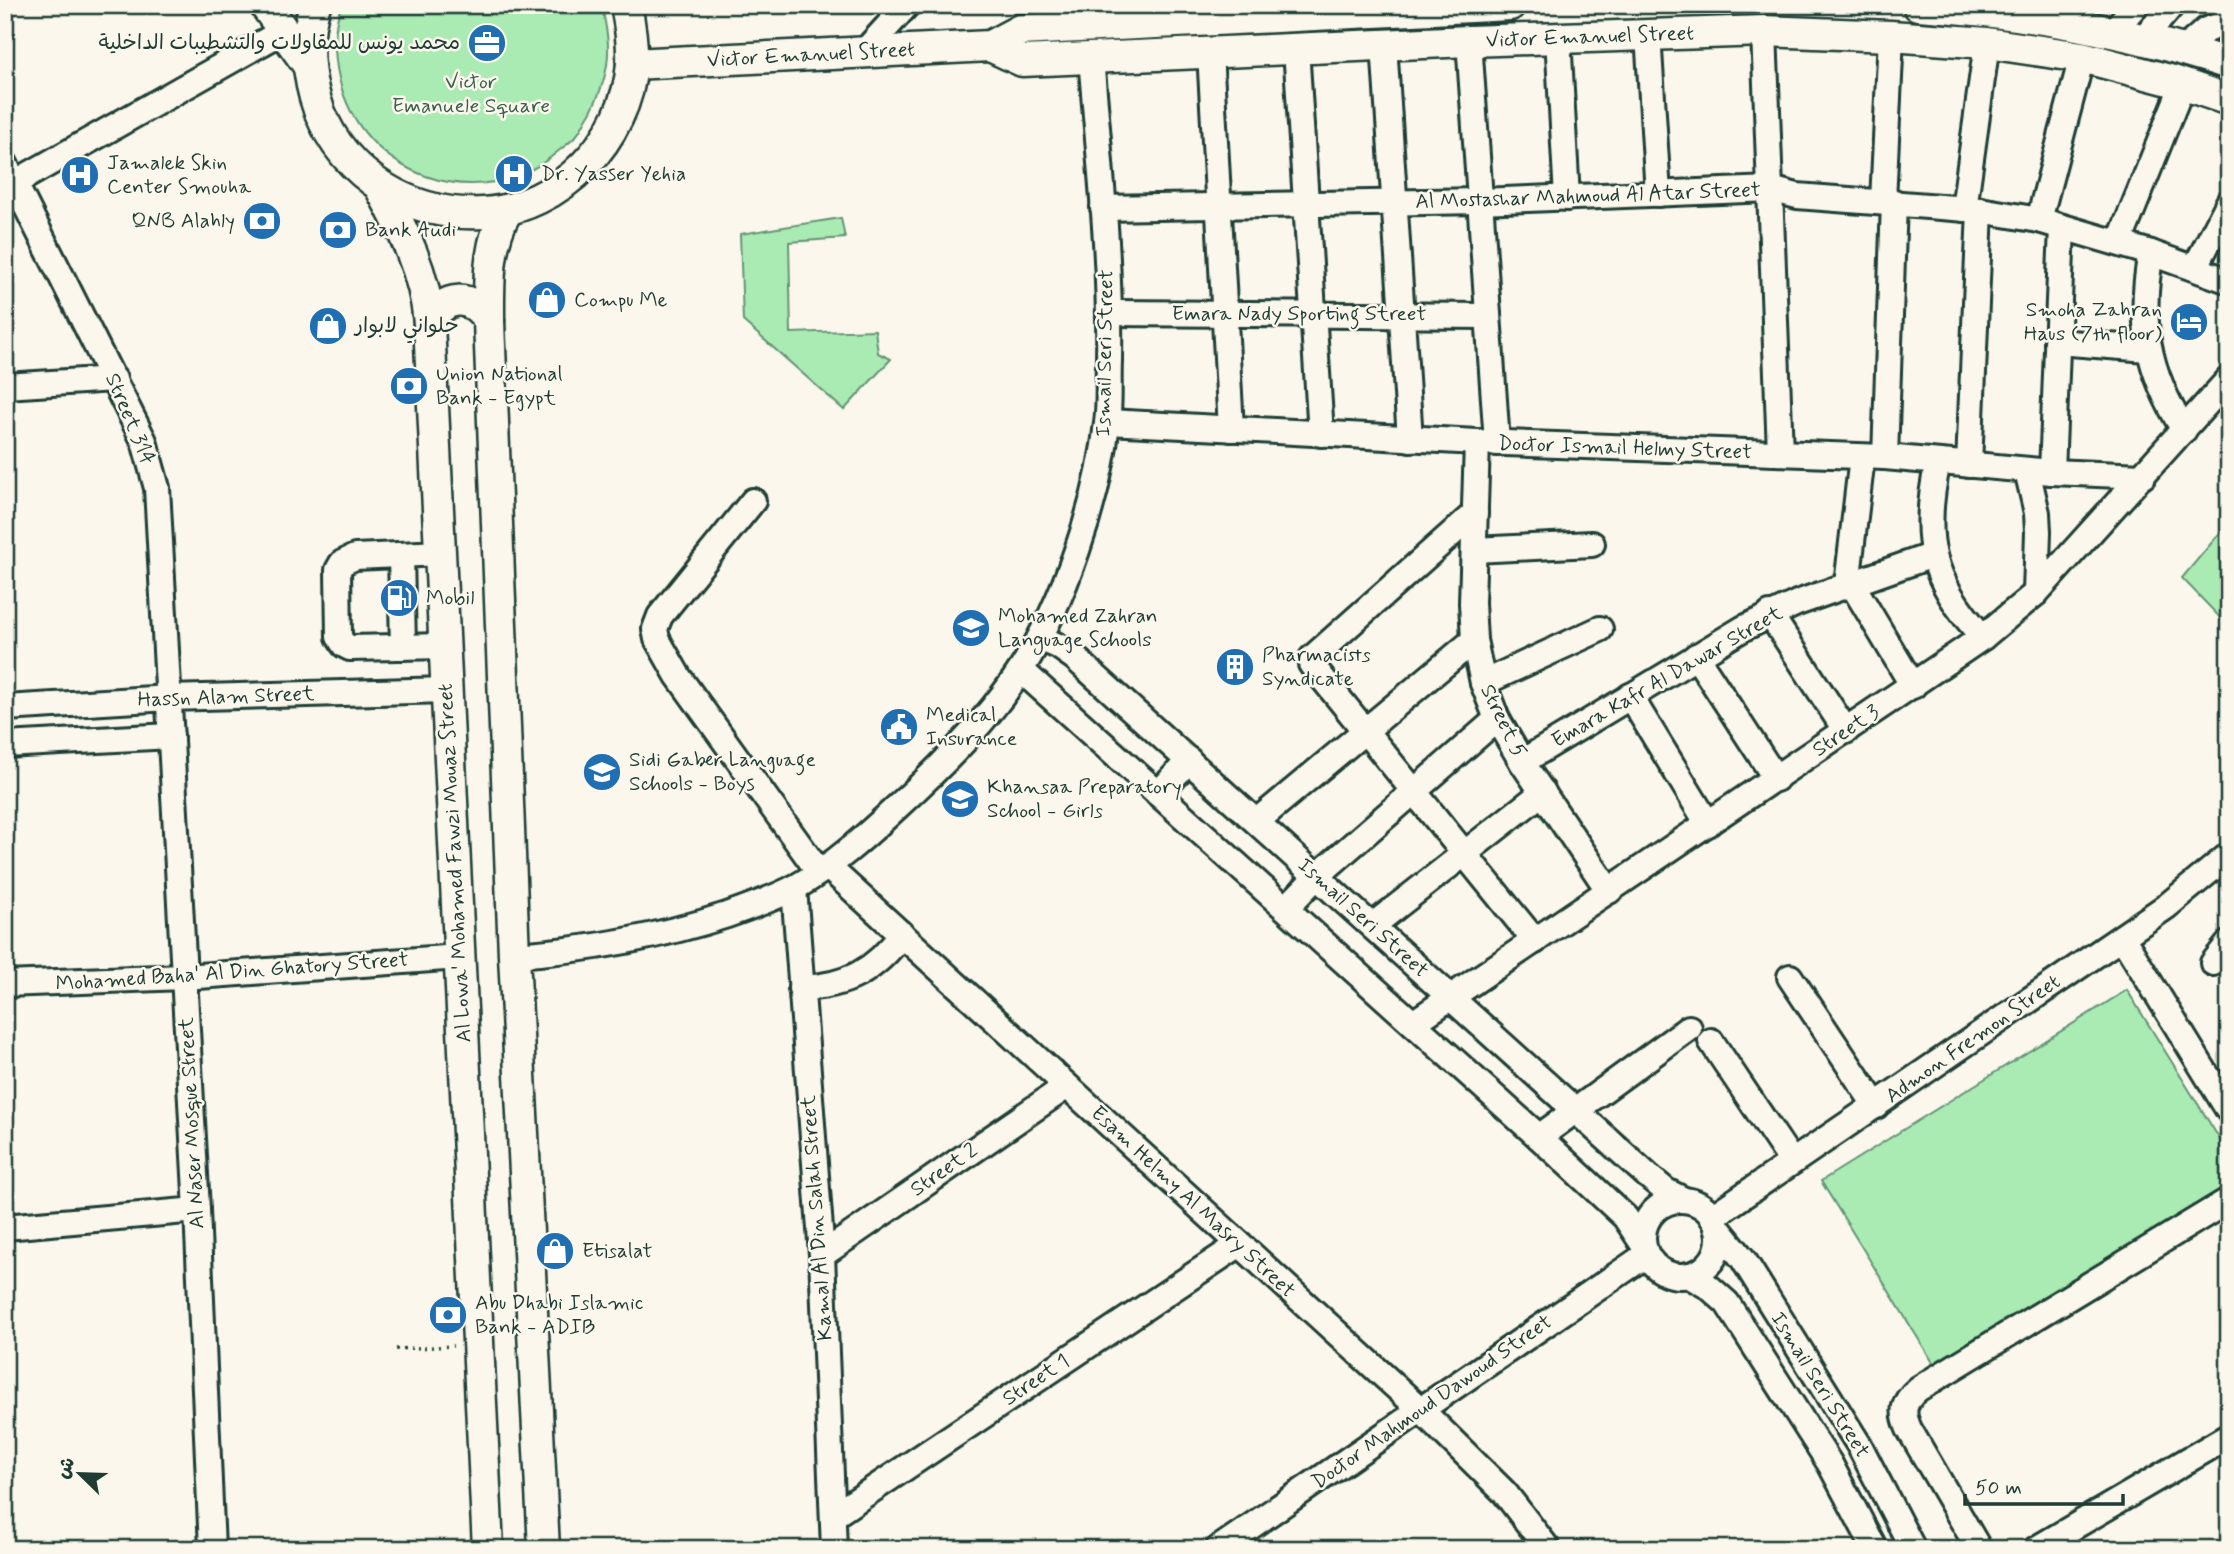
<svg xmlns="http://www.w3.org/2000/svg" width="2234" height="1554" viewBox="0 0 2234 1554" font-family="Mynerve,'Playpen Sans Arabic',sans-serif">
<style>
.green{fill:#aaebb4;stroke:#649474;stroke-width:2}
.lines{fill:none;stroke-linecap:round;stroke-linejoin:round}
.minor-casing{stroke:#1f3d34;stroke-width:30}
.major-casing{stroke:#1f3d34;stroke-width:35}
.path{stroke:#1f3d34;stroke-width:3.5;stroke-dasharray:2 5;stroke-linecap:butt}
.minor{stroke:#fbf7ec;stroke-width:24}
.major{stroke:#fbf7ec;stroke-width:30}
.labels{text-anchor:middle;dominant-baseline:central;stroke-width:5;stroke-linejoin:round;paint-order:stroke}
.street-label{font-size:21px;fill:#1f3d34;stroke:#fbf7ec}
.poi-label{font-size:21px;fill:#1f3d34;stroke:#fbf7ec;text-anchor:start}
.park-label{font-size:21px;fill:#3b604e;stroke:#fbf7ec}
</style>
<rect width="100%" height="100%" fill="#fbf7ec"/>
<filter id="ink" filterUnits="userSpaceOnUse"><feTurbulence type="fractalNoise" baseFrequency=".0143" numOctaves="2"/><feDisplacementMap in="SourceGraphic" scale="14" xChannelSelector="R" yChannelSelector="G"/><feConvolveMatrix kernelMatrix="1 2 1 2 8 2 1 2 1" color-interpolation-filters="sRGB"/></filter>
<g filter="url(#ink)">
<!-- green -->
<g class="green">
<path d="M342,5H602C604,19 608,33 608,47C609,69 600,94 590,113C585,120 582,129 576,136C571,142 562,148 556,153C479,218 360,175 339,78C334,56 332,27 342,5Z"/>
<path d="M841,218L845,238L789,242L791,333L875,330L878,353L891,359L844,410L743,321L740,234Z"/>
<path d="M2229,522V627L2182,578Z"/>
<path d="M2127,990L2229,1154V1186L1937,1369L1821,1181Z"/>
</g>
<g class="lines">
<!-- minor casing -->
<g class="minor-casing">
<g id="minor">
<path d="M1764,31L1780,453"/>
<path d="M2113,31L2136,5"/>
<path d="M1648,34L1658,194"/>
<path d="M1558,37L1567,198"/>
<path d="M2143,39L2172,5"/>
<path d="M1469,41L1497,443"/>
<path d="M1384,44L1410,439"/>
<path d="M1296,48L1321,434"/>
<path d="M2184,49L2206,30L2229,22"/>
<path d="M864,52L907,5"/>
<path d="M1210,52L1231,429"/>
<path d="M5,164L144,441L157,488L197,1210L212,1549"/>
<path d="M16,182L285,30"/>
<path d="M1883,201L1891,36"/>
<path d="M1103,208L1480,201L1771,189L1797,196L1980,210L2039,220L2151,253L2229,281"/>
<path d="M1964,209L1987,43"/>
<path d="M2039,220L2082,57"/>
<path d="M2119,243L2183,84"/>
<path d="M2151,253C2138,321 2147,371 2184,430"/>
<path d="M2195,268L2229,202"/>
<path d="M1110,313L1488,316"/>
<path d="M2057,342L2148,349"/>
<path d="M5,386L114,379"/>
<path d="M1108,422L1477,442L1885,457L2052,472L2143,476"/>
<path d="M1477,442L1472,603L1474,640L1483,683L1497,719L1522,762L1609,891"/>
<path d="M1885,457L1894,202"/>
<path d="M1938,462C1921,537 1930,581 1983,637"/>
<path d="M1969,465L1980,210"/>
<path d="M2027,470L2037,513L2038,532L2036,593"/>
<path d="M2052,472L2062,227"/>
<path d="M753,501L660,616L655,629L657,639L678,676L819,872"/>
<path d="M1475,513L1312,658L1311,664L1535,941"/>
<path d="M1474,550L1592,544"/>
<path d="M441,553L355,557L342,563L338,570L339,637L344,645L350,648L445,646"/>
<path d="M401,555L403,647"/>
<path d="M1852,584L1913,686"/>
<path d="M1847,585L1862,457"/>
<path d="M1770,614L1846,731"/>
<path d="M1040,638L1058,646L1075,658L1648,1176L1666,1191L1684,1200"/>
<path d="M1696,656L1776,779"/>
<path d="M1021,670L1539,1137L1625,1217L1643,1244"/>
<path d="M1483,683L1600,629"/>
<path d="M1630,696L1708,824"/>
<path d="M5,708L169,698L447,690"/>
<path d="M5,745L171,736"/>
<path d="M1522,762L1744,628L1797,603L1933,555"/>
<path d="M1158,794L1189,760"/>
<path d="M1257,821L1474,640"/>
<path d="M827,866L1421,1410L1505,1493L1548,1549"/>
<path d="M794,888L822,1255L834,1549"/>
<path d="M1286,908L1317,876L1497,719"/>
<path d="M1372,926L1543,792"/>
<path d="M2122,937L2229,1111"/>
<path d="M514,955C587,950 657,938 727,915C750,907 775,898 796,887C833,866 867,835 898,806C943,765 989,719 1022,668C1064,603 1099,499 1107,423C1110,402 1108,381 1109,361C1111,259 1099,158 1091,57"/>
<path d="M2213,963L2229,943"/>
<path d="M1790,977L1876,1106"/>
<path d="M5,984L184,977L459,957"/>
<path d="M801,988C847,986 875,971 902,934"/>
<path d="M1413,1023L1983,637L2036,593L2229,379"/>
<path d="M1711,1041L1792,1162"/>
<path d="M1539,1137L1689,1028"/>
<circle cx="1681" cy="1238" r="38"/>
<path d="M1712,1217L2167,906L2229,855"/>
<path d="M5,1227L197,1210"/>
<path d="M1717,1227L1743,1259L1859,1445L1913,1549"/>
<path d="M822,1255L1067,1086"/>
<path d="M1688,1275L1709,1287L1727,1303L1830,1464L1875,1549"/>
<path d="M833,1516L1240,1244"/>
<path d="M1218,1549L1646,1255"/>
<path d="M1979,1549L1909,1429C1901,1411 1903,1402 1918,1389L2229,1200"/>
<path d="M2036,1549L2229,1436"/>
</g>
</g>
<!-- major casing -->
<g class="major-casing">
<g id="major">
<path d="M265,5L308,65"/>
<path d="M315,5C304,39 307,77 319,110C345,177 412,217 483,213C560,209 627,139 632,63C633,43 630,25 626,5"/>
<path d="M1918,5C2024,12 2128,31 2229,64"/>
<path d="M990,46L1022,61L1469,41L1764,31L1891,36L1987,43L2082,57L2173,81L2229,100"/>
<path d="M632,64L990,46L1020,30L1510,5"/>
<path d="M380,187C403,230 425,273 429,323L488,1549"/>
<path d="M508,209C487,243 489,282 489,321L514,955L544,1549"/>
<path d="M429,323C444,294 471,293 489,321"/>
</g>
</g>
<!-- path -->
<path class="path" d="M396,1349L453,1346"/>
<!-- minor -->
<use href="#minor" class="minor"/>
<!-- major -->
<use href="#major" class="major"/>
</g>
</g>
<!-- icons -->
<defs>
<g id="office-disc" transform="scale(2.0125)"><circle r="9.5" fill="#1f6fb2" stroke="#fbf7ec"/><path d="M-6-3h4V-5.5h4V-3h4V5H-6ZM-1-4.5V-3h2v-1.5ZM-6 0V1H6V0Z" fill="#fff"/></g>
<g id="hospital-disc" transform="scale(2.0125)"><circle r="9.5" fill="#1f6fb2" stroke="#fbf7ec"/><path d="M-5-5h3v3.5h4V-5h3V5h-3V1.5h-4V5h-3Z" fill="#fff"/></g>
<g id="bank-disc" transform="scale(2.0125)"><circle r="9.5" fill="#1f6fb2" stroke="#fbf7ec"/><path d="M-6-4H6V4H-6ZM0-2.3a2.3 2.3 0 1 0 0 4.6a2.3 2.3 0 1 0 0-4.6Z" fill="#fff"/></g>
<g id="shop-disc" transform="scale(2.0125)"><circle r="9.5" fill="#1f6fb2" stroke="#fbf7ec"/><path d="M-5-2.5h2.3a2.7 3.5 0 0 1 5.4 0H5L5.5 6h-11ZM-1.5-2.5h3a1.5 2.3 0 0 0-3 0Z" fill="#fff"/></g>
<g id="hotel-disc" transform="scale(2.0125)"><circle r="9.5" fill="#1f6fb2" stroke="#fbf7ec"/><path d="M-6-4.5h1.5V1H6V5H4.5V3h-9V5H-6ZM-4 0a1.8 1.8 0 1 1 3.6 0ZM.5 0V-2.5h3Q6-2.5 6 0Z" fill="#fff"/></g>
<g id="fuel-disc" transform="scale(2.0125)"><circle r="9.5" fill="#1f6fb2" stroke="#fbf7ec"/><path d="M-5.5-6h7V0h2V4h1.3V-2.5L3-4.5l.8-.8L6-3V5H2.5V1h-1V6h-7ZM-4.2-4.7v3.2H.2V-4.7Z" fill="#fff"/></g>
<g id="school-disc" transform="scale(2.0125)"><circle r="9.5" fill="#1f6fb2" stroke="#fbf7ec"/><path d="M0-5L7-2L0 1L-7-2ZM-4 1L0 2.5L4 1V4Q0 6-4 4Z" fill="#fff"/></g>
<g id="building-disc" transform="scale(2.0125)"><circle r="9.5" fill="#1f6fb2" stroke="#fbf7ec"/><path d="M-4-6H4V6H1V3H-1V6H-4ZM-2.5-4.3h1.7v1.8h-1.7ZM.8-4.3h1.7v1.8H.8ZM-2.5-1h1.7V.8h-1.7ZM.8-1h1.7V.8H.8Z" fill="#fff"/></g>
<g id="civic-disc" transform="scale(2.0125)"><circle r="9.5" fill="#1f6fb2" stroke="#fbf7ec"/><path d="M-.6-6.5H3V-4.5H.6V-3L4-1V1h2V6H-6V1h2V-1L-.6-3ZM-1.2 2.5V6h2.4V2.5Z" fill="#fff"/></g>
</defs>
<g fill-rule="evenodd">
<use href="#office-disc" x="487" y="43"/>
<use href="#hospital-disc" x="514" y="174"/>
<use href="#hospital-disc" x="80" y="175"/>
<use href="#bank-disc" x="262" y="221"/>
<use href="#bank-disc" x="338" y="230"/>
<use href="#shop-disc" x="547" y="300"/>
<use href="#hotel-disc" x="2189" y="322"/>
<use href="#shop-disc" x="328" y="326"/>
<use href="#bank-disc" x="409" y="386"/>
<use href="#fuel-disc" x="399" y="598"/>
<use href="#school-disc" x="971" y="628"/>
<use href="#building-disc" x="1235" y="667"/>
<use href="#civic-disc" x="899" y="727"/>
<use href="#school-disc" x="602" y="772"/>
<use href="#school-disc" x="960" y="799"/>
<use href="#shop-disc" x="555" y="1251"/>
<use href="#bank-disc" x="448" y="1315"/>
</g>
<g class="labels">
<!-- street labels -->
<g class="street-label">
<text transform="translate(1590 37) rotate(-2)">Victor Emanuel Street</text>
<text transform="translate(811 55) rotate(-3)">Victor Emanuel Street</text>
<text transform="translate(1588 196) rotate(-2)">Al Mostashar Mahmoud Al Atar Street</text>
<text x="1299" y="314">Emara Nady Sporting Street</text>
<text transform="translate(1105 353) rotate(-89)">Ismail Seri Street</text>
<text transform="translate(130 419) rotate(67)">Street 314</text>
<text transform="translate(1625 448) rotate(2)">Doctor Ismail Helmy Street</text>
<text transform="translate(1667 677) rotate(-30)">Emara Kafr Al Dawar Street</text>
<text transform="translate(226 697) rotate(-2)">Hassn Alam Street</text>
<text transform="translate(1503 721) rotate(64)">Street 5</text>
<text transform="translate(1846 731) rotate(-34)">Street 3</text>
<text transform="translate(455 863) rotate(-93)">Al Lowa' Mohamed Fawzi Mouaz Street</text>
<text transform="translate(1363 918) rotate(42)">Ismail Seri Street</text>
<text transform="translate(232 972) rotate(-4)">Mohamed Baha' Al Din Ghatory Street</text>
<text transform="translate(1973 1039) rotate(-35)">Admon Fremon Street</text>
<text transform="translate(192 1123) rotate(-93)">Al Naser Mosque Street</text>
<text transform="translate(944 1170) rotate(-35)">Street 2</text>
<text transform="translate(1193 1202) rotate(43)">Esam Helmy Al Masry Street</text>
<text transform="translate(817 1218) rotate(-94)">Kamal Al Din Salah Street</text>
<text transform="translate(1036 1380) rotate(-34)">Street 1</text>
<text transform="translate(1820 1385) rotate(58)">Ismail Seri Street</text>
<text transform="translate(1432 1402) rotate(-35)">Doctor Mahmoud Dawoud Street</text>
</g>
<!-- poi labels -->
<g class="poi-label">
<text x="460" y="43" text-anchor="end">محمد يونس للمقاولات والتشطيبات الداخلية</text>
<text x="107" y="163">Jamalek Skin<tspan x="107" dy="24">Center Smouha</tspan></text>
<text x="541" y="174">Dr. Yasser Yehia</text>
<text x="235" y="221" text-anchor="end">QNB Alahly</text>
<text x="365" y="230">Bank Audi</text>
<text x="574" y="300">Compu Me</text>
<text x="2162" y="310" text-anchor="end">Smoha Zahran<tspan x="2162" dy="24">Haus (7th floor)</tspan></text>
<text x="355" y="326">حلواني لابوار</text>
<text x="436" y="374">Union National<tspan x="436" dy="24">Bank - Egypt</tspan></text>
<text x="426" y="598">Mobil</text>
<text x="998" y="616">Mohamed Zahran<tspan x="998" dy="24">Language Schools</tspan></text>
<text x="1262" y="655">Pharmacists<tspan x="1262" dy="24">Syndicate</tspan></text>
<text x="926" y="715">Medical<tspan x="926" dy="24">Insurance</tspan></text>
<text x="629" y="760">Sidi Gaber Language<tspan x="629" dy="24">Schools - Boys</tspan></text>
<text x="987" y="787">Khansaa Preparatory<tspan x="987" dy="24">School - Girls</tspan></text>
<text x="582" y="1251">Etisalat</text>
<text x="475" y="1303">Abu Dhabi Islamic<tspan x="475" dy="24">Bank - ADIB</tspan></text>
</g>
<!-- park labels -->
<g class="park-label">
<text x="471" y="82">Victor<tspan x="471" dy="24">Emanuele Square</tspan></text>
</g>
</g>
<!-- margin -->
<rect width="2234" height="1554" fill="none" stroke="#fbf7ec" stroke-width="28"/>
<rect x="14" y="14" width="2206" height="1526" fill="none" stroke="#1f3d34" stroke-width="2.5" filter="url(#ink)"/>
<!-- north arrow -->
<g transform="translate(80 1474) rotate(293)" stroke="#fbf7ec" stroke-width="5" paint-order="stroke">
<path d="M0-5L12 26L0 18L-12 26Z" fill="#1f3d34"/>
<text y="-10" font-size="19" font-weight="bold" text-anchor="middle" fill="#1f3d34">ش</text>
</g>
<!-- scale -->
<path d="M1965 1494v10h158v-10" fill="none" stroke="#1f3d34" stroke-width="3.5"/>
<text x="1975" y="1494" font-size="21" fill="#1f3d34" stroke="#fbf7ec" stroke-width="5" paint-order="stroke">50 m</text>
</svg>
